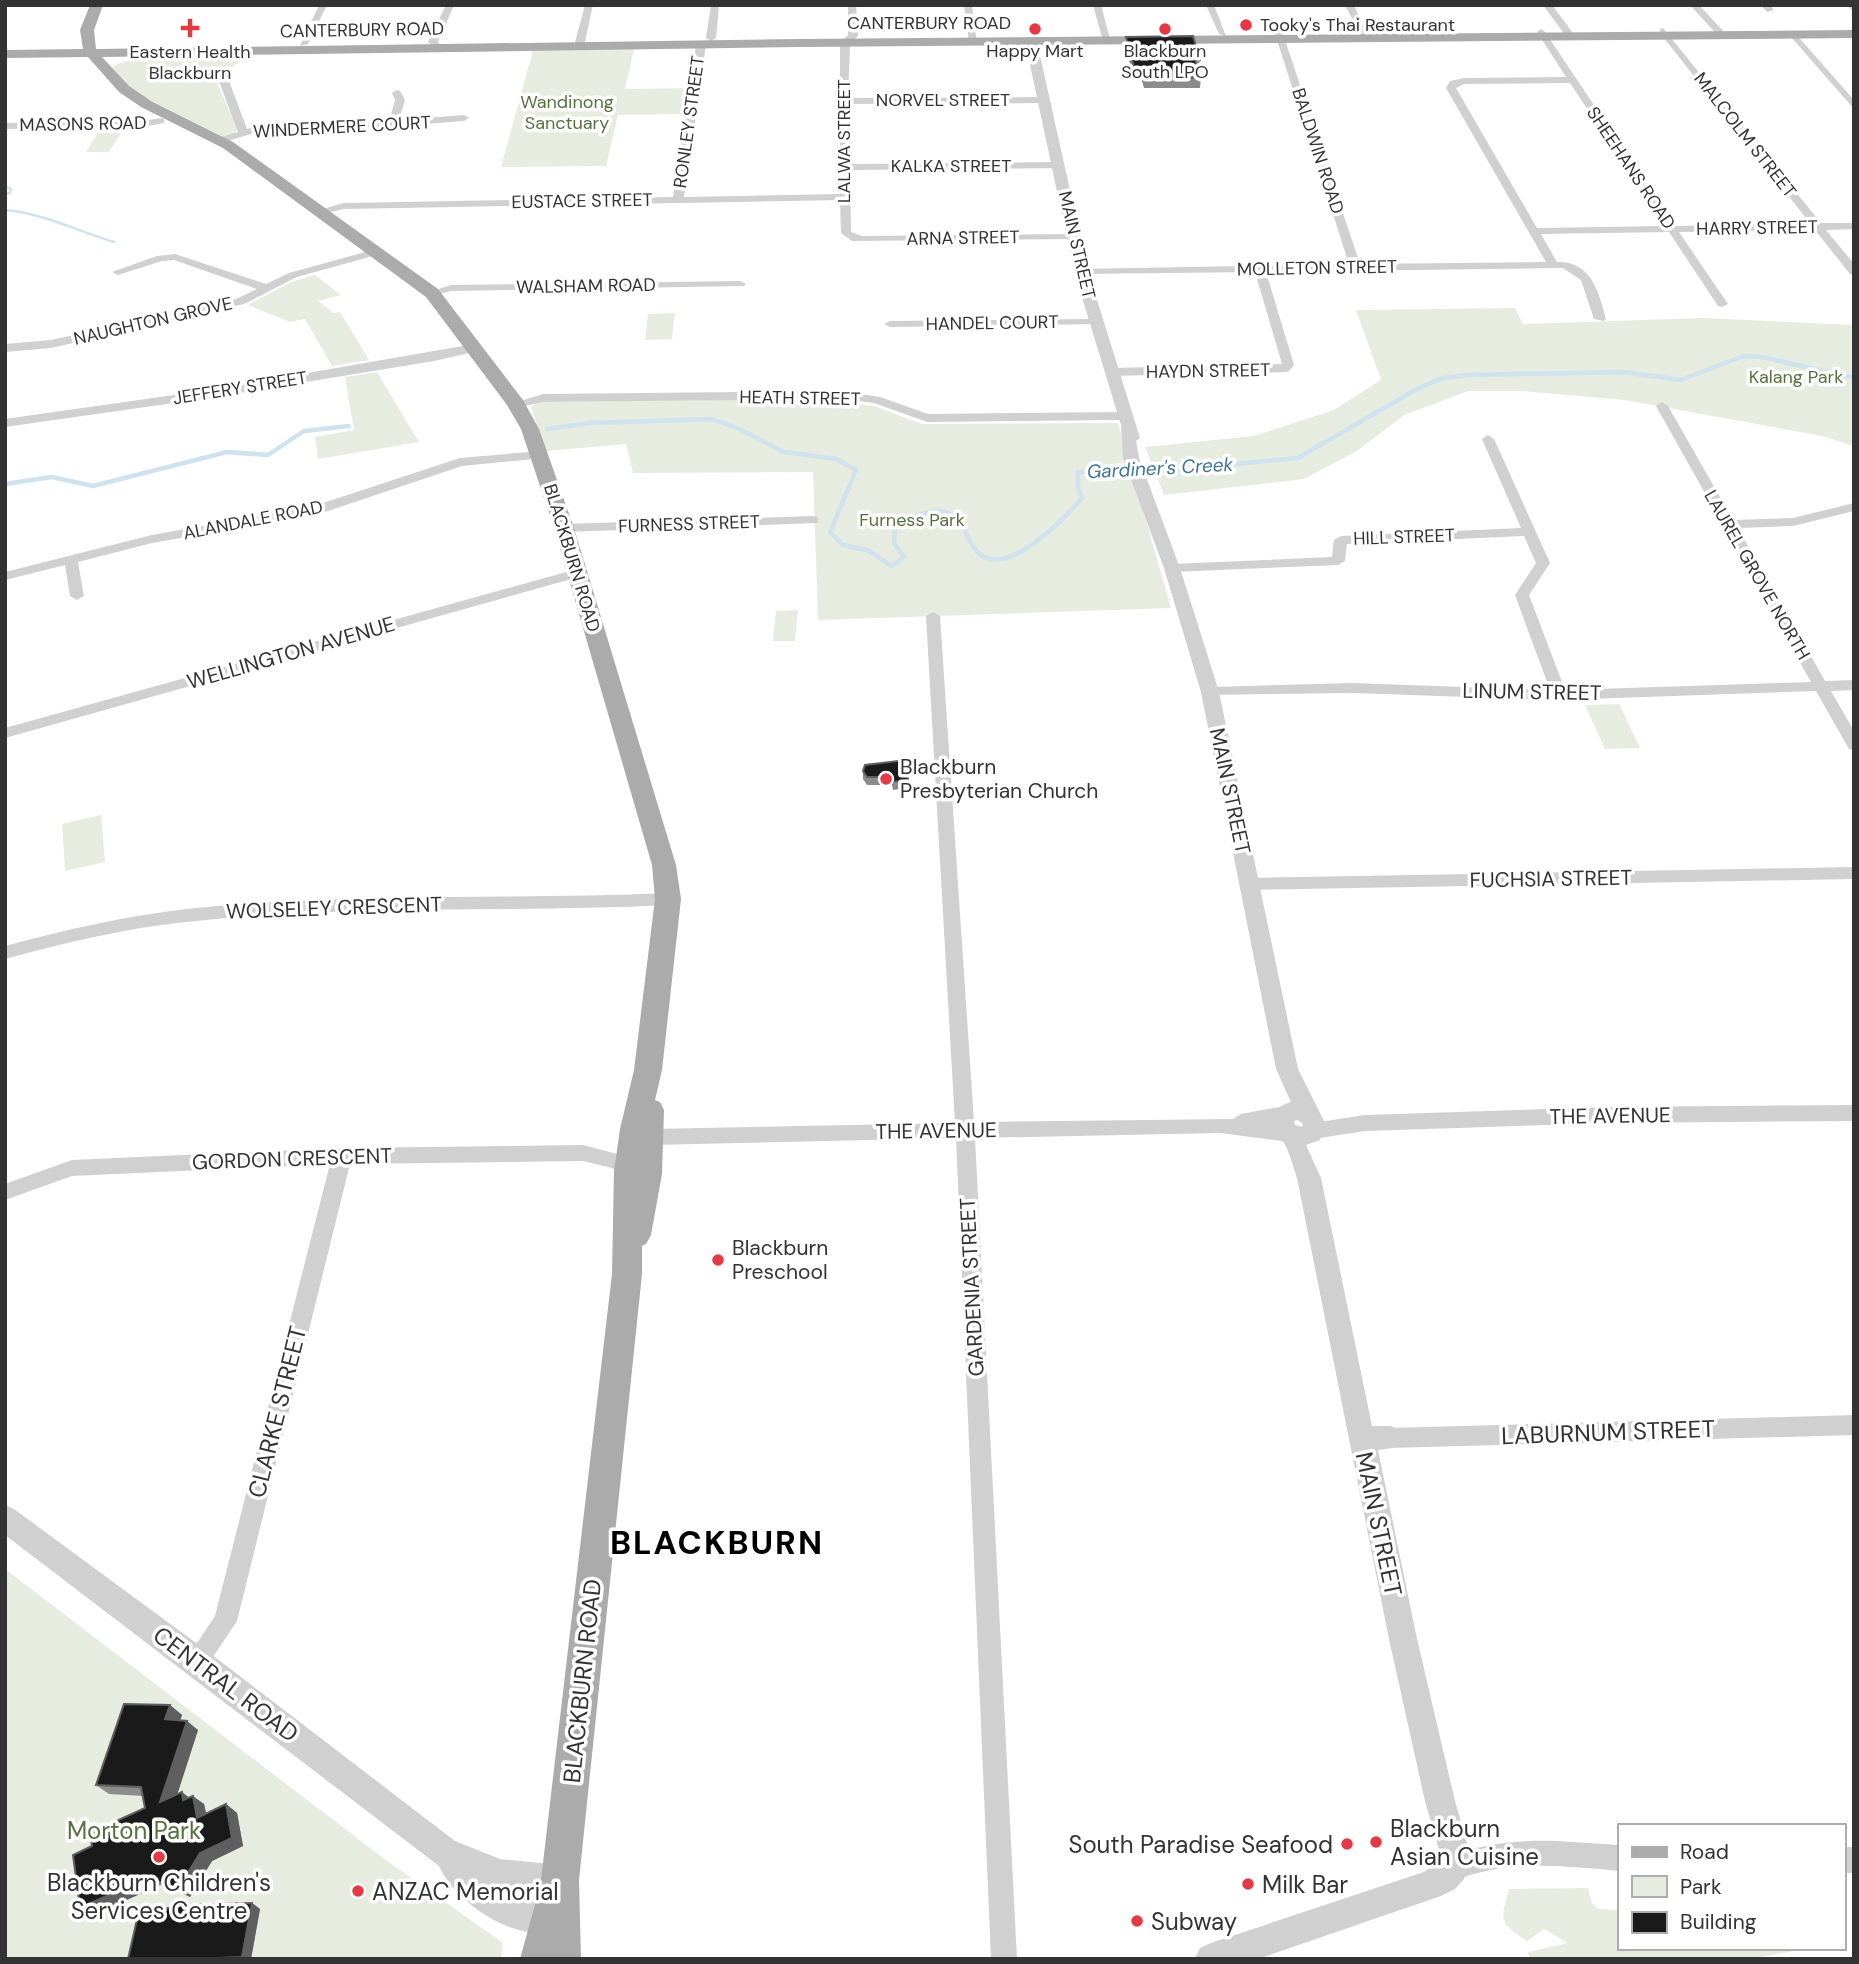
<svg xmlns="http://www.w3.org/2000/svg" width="1859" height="1964" viewBox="0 0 1859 1964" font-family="'DM Sans',sans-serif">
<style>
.green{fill:#e6ecdf}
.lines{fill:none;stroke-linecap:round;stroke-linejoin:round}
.stream-far1{stroke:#cfe2ee;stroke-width:2.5}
.stream{stroke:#cfe2ee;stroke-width:4.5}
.minor{fill:#d0d0d0;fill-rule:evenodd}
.tertiary{fill:#d0d0d0;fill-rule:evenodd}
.primary{fill:#ababab;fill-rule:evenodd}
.wall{fill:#8c8c8c}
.shaded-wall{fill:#5f5f5f}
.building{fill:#1a1a1a;stroke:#5f5f5f;stroke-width:2}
.poi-dot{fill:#e63946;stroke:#fff;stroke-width:2.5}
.labels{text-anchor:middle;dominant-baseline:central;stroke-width:7;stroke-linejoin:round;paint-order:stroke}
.far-street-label{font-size:18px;fill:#333;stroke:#fff}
.far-poi-label{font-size:18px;fill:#333;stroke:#fff}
.far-park-label{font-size:18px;fill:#56703f;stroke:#fff}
.far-water-label{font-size:19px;font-style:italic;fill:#3f7597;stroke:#fff}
.street-label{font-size:21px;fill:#333;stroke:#fff}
.poi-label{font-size:21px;fill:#333;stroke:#fff;text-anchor:start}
.near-street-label{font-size:24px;fill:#333;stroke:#fff}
.near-poi-label{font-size:24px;fill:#333;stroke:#fff;text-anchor:start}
.near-park-label{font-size:24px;fill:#56703f;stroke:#fff}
.near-district-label{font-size:33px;font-weight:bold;letter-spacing:2px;fill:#000;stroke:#fff}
</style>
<rect width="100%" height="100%" fill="#fff"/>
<!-- green -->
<g class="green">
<path d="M634,49L625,89L690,88L686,114L618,115L606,166L501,167L533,50Z"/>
<path d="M251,56C243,59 236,65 229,68C222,70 218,68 212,72L230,112L240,126L233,134L222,136L134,92L112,68C130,51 223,56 251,56Z"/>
<path d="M98,133H121L109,152H86Z"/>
<path d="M315,275L341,295L318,301L334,313L340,312L369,360L332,366L305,319L290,322L248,305L291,282Z"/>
<path d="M1515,308L1523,324L1703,318L1854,325V446L1822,436L1624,400L1522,391H1468L1404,415L1357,451L1304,479L1164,495L1145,447L1254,436L1334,410L1381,380L1356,310Z"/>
<path d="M675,313L672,339L645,340L648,314Z"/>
<path d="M377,372L419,442L318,459L315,437L354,430L345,377Z"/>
<path d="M801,399L874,406L922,424L1118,423L1171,608L818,620L813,472L633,473L626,444L546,451L531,407L539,402Z"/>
<path d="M798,610L795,641H773L776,611Z"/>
<path d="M1619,704L1640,748L1605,749L1585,705Z"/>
<path d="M101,815L105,862L65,871L62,824Z"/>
<path d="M5,1569L383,1858L503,1943L501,1959H5Z"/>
<path d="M1588,1888L1592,1903L1598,1909L1619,1910V1948H1809L1752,1959H1530L1528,1952L1568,1943L1544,1929L1527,1941C1499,1923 1500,1921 1509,1889Z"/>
</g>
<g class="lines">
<!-- stream-far1 -->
<g class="stream-far1">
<path d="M5,186L11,189L10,193L5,194"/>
<path d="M5,210C43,213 77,231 114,242"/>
</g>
<!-- stream -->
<g class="stream">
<path d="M547,429L590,423L712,419L737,428L784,452L836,459L856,470L830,532L843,545L867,550L892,566L904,557L894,543L895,525C909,520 926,509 941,511C960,514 965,533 973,546C998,589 1065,518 1082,498L1078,488V472L1178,470L1298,458L1415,390L1439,379L1467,375L1623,372L1681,380L1743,356L1762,357L1854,378"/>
<path d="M5,484L52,477L93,486L227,452L268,455L304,431L349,426"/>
</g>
<!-- minor -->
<g class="minor">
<path d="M319,5H327L308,44L300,46Z"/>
<path d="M446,5H454L438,42L444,48L439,51L428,42Z"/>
<path d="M585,5H593L584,46L579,49L574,46Z"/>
<path d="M711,5H719L716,38L711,41L706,38Z"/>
<path d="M848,5H856L858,36L850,44L848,98L1044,97L1049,100L1044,103L848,104L850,164L1059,162L1064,165L1059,168L850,170L851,232L862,236L1075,234L1079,235V239L852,241L841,233L840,200L344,209L321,214L316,211L344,203L673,197L696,45L701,42L706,45L684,197L840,194V43L848,35Z"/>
<path d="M964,5H972L977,44L969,42Z"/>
<path d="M1093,5H1101L1111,43L1103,41Z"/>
<path d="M1206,5H1214L1226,36L1219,34Z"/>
<path d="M1345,5H1354L1370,41H1364Z"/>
<path d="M1543,5H1552L1576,37L1574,39H1568Z"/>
<path d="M1690,5H1699L1725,33V37H1719Z"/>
<path d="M1761,5H1770L1774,10L1767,12Z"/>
<path d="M1846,5H1854V12Z"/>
<path d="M1663,28L1821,223H1854V229L1826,230L1854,264V275L1850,274L1815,230L1679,232L1728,304L1722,307L1718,306L1669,232L1541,234L1557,262C1591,261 1599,292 1606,319L1604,321L1594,319L1581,280L1563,268L1266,272L1294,365L1288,372L1111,376L1105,372L1111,368L1282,364L1255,272L1081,274L1075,271L1077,269L1349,264L1275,34L1279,31L1283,34L1360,264L1546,262L1446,88L1450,81L1464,78L1566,77L1537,32L1541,29L1545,32L1675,226L1810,223L1660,33V29ZM1570,83L1665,226L1537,228L1456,88L1464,84Z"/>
<path d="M1794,32L1854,100V109L1791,37L1789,35Z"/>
<path d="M221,70L226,73L247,129L257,126H322L389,121L395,100L392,93L397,90L400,91L405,100L399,120L464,115L469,118L464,121L322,132H258L221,143L216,140L217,138L238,132L216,73Z"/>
<path d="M161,118L164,119V123L137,128L5,129V123L137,122Z"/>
<path d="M376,249L381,252L380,254L297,277L244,304L51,348L5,352V344L51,340L236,299L257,289L174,260L162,261L118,275L112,272L157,256L175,254L266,284L289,273Z"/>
<path d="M740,281L746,284L744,286L451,291L432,296L426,293L451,285Z"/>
<path d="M1094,319L1098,320V324L890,327L884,324L890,321Z"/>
<path d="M474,344L480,348L478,351L434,361L209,398L5,427V419L209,390Z"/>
<path d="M842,391L880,397L928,414L1124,412L1130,416L1124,420L927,422L874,403L842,399L543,402L516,408L510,404L543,394Z"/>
<path d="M1662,402L1668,406L1733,520L1793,518L1854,503V511L1793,526L1738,528L1825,681L1854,680V690L1831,691L1854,731V750L1849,749L1816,691L1559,700L1353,693L1205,695L1203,692L1210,687L1353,683L1550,690L1515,595L1536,563L1524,536L1347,544L1345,561L1338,565L1172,572L1165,568L1172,564L1332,557L1334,540L1341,536L1521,528L1482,439L1488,435L1494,439L1550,563L1529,595L1565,690L1811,682L1656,406Z"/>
<path d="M540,451L546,455L545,458L462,466L322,513L152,543L78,562L84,596L77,600L70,596L65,565L5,580V572L152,535L314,506L460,458Z"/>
<path d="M813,516L818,517V523L564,532L557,528L564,524Z"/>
<path d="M577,569L584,573L582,576L5,738V728Z"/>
<path d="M933,612L940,616L974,1122L1233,1119L1241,1114L1285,1106L1292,1109L1294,1114L1292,1119L1272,1124L1296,1128L1298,1134L1296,1140L1289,1142L1220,1133L975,1138L1017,1959H991L956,1138L651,1145L644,1143L642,1137L644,1131L651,1129L955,1123L926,616Z"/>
<path d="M1854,867V879L1249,890L1241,884L1249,878Z"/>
<path d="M668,893L676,899L668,905C508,913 346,904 186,922C125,928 65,943 5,959V946C65,930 125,916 187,909C346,892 508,900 668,893Z"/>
<path d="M1854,1105V1121L1608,1123L1365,1131L1313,1139L1306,1136L1304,1131L1306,1126L1313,1123L1365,1115L1608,1107Z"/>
<path d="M583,1145L625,1156L638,1171L635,1177L628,1179L612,1168L583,1161L350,1164L237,1621L205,1669L197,1673L189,1669L185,1661L215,1616L330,1164L72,1176L5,1200V1184L72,1160L342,1148Z"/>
<path d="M1854,1415V1435L1390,1448L1382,1445L1379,1438L1382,1431L1390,1428Z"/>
<path d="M1557,1841L1619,1845V1871C1564,1866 1506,1859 1453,1881L1444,1877L1440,1868L1444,1859C1481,1843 1517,1840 1557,1841Z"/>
<rect x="1843" y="1847" width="11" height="26"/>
</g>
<!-- tertiary -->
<g class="tertiary">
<path d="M1027,38L1032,41L1041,60L1088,271L1140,438L1136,441L1139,458L1180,568L1219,692L1298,1069L1325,1123L1320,1140L1306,1145L1321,1178L1372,1426H1390L1399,1429L1403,1438L1399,1447L1378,1450L1417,1639L1455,1801L1470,1853L1464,1879L1455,1889L1441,1896L1258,1959H1195L1200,1948L1211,1943L1424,1872L1439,1861L1440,1853L1425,1801L1389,1639L1297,1178C1293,1167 1289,1149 1282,1140C1268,1124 1266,1110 1291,1102L1276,1069L1201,692L1164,568L1123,458L1121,425L1074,271L1029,60L1022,41ZM1298,1120L1303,1124L1302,1127L1295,1125L1294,1121Z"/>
<path d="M5,1505L14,1509L207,1651L455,1841L500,1859L560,1865L571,1869L575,1880L571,1891L560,1895L502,1890C520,1904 541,1899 561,1907L566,1918L561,1929C519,1946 456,1904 439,1866L5,1535Z"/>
</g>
<!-- primary -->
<path class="primary" d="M90,5H103L94,30L96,49L799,39L1854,30V38L799,47L102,57L129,86L151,101L233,142L438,289L523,400L539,429L574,528L676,865L681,899L662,1070L655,1100L660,1102L664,1110L662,1174L651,1235L646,1244L642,1246V1274L579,1880L581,1959H520L536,1901L541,1899V1880L612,1274L614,1171L620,1129L634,1070L655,899L652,865L554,528L521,429L507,405L426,297L223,148L141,107L119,92L88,57L5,58V50L83,49L80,30Z"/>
</g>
<!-- wall -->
<g class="wall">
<path d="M1126,37L1200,60L1198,70L1201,78L1200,88H1144L1141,78H1133L1126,47Z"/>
<path d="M863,771L908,780V788L893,790L892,785H867L863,779Z"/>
<path d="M170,1705L182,1715L180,1720L198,1730L177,1794L182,1792L189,1798L204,1804L206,1814L226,1804L237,1813L243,1846L212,1861L190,1897L160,1885L93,1915L92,1846L145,1808L143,1796L109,1794L96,1785Z"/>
<path d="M252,1903L260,1909L251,1959H128Z"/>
</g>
<!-- shaded-wall -->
<g class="shaded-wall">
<path d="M170,1705L182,1715L177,1729L165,1719Z"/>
<path d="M187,1721L198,1730L172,1811L160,1802Z"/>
<path d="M182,1792L193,1801L183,1800Z"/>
<path d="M193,1796L204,1804L209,1826L197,1818Z"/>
<path d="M226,1804L237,1813L243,1846L212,1861L190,1897L178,1889Z"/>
<path d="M148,1877L160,1885L93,1915L80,1908Z"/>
<path d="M252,1903L260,1909L251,1959H245L242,1957Z"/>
</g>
<!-- building -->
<g class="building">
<path d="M1193,36L1200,60H1195L1201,78H1145L1142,67H1134L1126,37Z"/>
<path d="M906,760L908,780L893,782L892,777H867L863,771L865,765Z"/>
<path d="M124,1704L170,1705L165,1719L187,1721L160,1802L182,1792L183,1800L193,1796L197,1818L226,1804L232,1838L200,1853L178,1889L148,1877L80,1908L73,1855L92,1846L90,1833L145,1808L141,1787L96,1785Z"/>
<path d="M252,1903L242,1957L195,1959H128L138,1915L181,1905Z"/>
</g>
<!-- markers -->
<g class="poi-dot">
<circle cx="1246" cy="25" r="7"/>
<path d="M186.5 17.5h7v7h7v7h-7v7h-7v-7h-7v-7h7z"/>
<circle cx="1035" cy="29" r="7"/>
<circle cx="1165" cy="29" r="7"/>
<circle cx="886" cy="779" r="7"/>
<circle cx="718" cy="1260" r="7"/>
<circle cx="1376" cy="1842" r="7"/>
<circle cx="1347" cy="1844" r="7"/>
<circle cx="159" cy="1857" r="7"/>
<circle cx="1248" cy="1884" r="7"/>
<circle cx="358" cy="1891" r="7"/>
<circle cx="1137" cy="1921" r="7"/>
</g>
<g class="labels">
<!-- far-street labels -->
<g class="far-street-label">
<text x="929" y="23">CANTERBURY ROAD</text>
<text transform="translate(362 30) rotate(-1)">CANTERBURY ROAD</text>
<text x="943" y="100">NORVEL STREET</text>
<text transform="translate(689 122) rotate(-82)">RONLEY STREET</text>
<text transform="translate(83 124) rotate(-1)">MASONS ROAD</text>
<text transform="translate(342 127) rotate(-3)">WINDERMERE COURT</text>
<text transform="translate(1745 135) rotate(52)">MALCOLM STREET</text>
<text transform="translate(844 141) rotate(-90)">LALWA STREET</text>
<text transform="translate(1318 151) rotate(72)">BALDWIN ROAD</text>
<text x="951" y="166">KALKA STREET</text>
<text transform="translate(1631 168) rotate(56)">SHEEHANS ROAD</text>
<text transform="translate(582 201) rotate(-1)">EUSTACE STREET</text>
<text transform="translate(1757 228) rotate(-1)">HARRY STREET</text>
<text transform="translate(963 238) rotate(-1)">ARNA STREET</text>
<text transform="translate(1077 245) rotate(77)">MAIN STREET</text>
<text transform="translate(1317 268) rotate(-1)">MOLLETON STREET</text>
<text transform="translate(586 286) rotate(-1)">WALSHAM ROAD</text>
<text transform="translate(153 321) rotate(-13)">NAUGHTON GROVE</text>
<text transform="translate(992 323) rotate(-1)">HANDEL COURT</text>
<text transform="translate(1208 371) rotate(-1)">HAYDN STREET</text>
<text transform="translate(240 388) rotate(-9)">JEFFERY STREET</text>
<text transform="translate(800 398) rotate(1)">HEATH STREET</text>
<text transform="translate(253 520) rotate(-11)">ALANDALE ROAD</text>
<text transform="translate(689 524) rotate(-2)">FURNESS STREET</text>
<text transform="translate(1404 537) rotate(-2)">HILL STREET</text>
<text transform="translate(572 558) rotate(73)">BLACKBURN ROAD</text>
<text transform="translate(1757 575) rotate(60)">LAUREL GROVE NORTH</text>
</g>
<!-- far-poi labels -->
<g class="far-poi-label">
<text x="1260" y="25" text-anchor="start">Tooky's Thai Restaurant</text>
<text x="1035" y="51">Happy Mart</text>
<text x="1165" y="51">Blackburn<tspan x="1165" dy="21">South LPO</tspan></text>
<text x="190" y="52">Eastern Health<tspan x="190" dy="21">Blackburn</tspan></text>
</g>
<!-- far-park labels -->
<g class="far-park-label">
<text x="567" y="102">Wandinong<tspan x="567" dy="21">Sanctuary</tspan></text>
<text x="1796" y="377">Kalang Park</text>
<text x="912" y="520">Furness Park</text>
</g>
<!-- far-water labels -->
<g class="far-water-label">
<text transform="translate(1160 468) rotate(-3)">Gardiner's Creek</text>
</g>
<!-- street labels -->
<g class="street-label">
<text transform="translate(291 653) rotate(-16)">WELLINGTON AVENUE</text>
<text transform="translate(1532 692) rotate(1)">LINUM STREET</text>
<text transform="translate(1230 791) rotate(78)">MAIN STREET</text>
<text transform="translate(1551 879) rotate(-1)">FUCHSIA STREET</text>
<text transform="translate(334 908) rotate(-2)">WOLSELEY CRESCENT</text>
<text transform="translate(1610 1116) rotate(-1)">THE AVENUE</text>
<text transform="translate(936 1131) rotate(-1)">THE AVENUE</text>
<text transform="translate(292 1159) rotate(-2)">GORDON CRESCENT</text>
<text transform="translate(972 1287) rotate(-93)">GARDENIA STREET</text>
</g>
<!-- poi labels -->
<g class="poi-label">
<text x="900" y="767">Blackburn<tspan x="900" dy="24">Presbyterian Church</tspan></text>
<text x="732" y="1248">Blackburn<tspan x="732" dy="24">Preschool</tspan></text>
</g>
<!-- near-street labels -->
<g class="near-street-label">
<text transform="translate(277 1412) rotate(-76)">CLARKE STREET</text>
<text transform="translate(1608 1432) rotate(-2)">LABURNUM STREET</text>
<text transform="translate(1379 1524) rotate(78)">MAIN STREET</text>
<text transform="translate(582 1681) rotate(-84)">BLACKBURN ROAD</text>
<text transform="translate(226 1684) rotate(37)">CENTRAL ROAD</text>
</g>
<!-- near-poi labels -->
<g class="near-poi-label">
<text x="1390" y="1828">Blackburn<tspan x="1390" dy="28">Asian Cuisine</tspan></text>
<text x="1333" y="1844" text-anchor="end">South Paradise Seafood</text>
<text x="159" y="1882" text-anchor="middle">Blackburn Children's<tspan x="159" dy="28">Services Centre</tspan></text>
<text x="1262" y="1884">Milk Bar</text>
<text x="372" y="1891">ANZAC Memorial</text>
<text x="1151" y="1921">Subway</text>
</g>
<!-- near-park labels -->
<g class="near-park-label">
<text x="134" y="1830">Morton Park</text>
</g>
<!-- near-district labels -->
<g class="near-district-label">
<text x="717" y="1542">BLACKBURN</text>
</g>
</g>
<!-- border -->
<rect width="1859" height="1964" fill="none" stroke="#333333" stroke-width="14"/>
<!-- legend -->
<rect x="1618" y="1824" width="228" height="126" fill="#ffffff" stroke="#adadad" stroke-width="2"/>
<rect x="1632" y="1847" width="35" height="10" fill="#ababab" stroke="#adadad" stroke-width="2"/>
<text x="1680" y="1859" font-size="21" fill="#333333">Road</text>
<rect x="1632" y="1876" width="35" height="21" fill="#e6ecdf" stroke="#adadad" stroke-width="2"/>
<text x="1680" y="1894" font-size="21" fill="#333333">Park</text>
<rect x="1632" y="1912" width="35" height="21" fill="#1a1a1a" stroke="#adadad" stroke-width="2"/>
<text x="1680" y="1929" font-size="21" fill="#333333">Building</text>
</svg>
